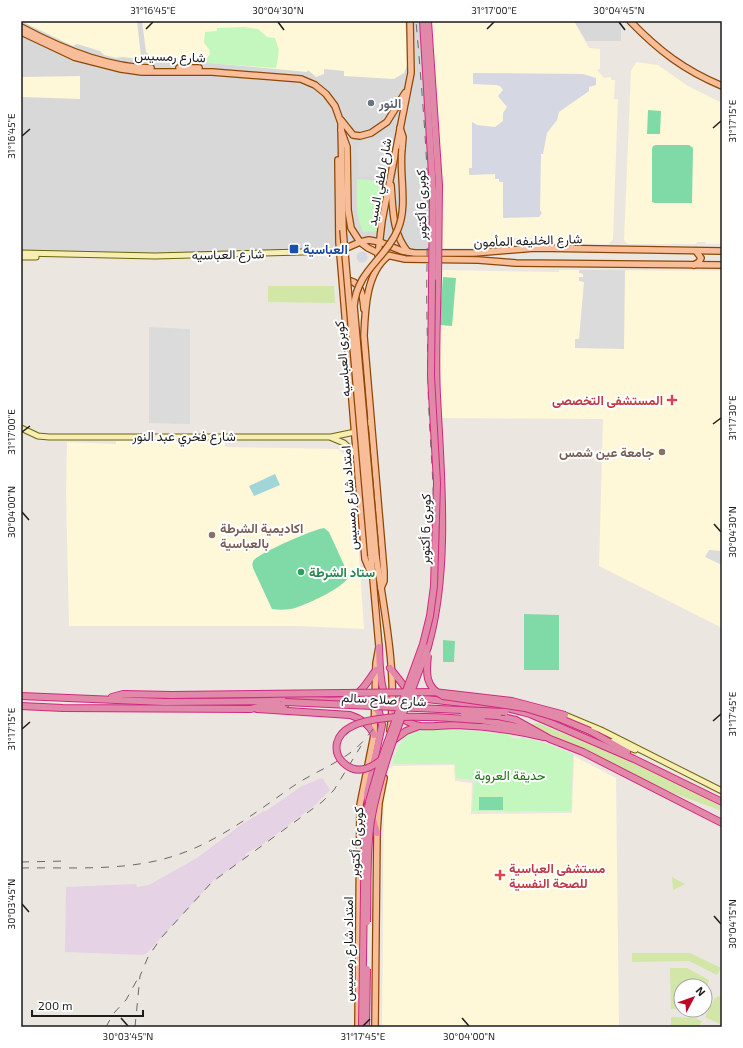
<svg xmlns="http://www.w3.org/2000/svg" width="743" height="1048" viewBox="0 0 743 1048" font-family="'Exo 2',Vazirmatn,sans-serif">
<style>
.residential{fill:#d9d8d8}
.industrial{fill:#e5d2e5}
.education{fill:#fef7d8}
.grass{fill:#d1e6a7}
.park{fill:#c3f7bd}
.pitch{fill:#80daa7}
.parking{fill:#dbdbdb}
.plaza{fill:#d5d7e2}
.water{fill:#a1d6d9}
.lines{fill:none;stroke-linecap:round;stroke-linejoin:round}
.secondary-casing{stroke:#6c6508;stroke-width:7}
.primary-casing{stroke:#8d4705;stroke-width:8}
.highway-casing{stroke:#cf297f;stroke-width:8}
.secondary{stroke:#f7eeb4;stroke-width:5}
.primary{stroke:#f8be99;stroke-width:5.5}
.highway{stroke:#e289aa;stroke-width:6}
.rail{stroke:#696969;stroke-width:1;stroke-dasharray:8 8;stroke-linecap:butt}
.primary-bridge-casing{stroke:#8d4705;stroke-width:8;stroke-linecap:butt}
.highway-bridge-casing{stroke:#cf297f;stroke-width:8;stroke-linecap:butt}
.primary-bridge{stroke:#f8be99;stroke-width:5.5}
.highway-bridge{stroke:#e289aa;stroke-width:6}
.ticks{fill:none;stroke:#1b1b1b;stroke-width:1.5}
.worship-dot{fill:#6b7280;stroke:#fff;stroke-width:1.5}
.transit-dot{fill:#1a4fb4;stroke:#fff;stroke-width:1.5}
.health-dot{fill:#e0444e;stroke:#fff;stroke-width:1.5}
.education-dot{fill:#8d6e63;stroke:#fff;stroke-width:1.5}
.leisure-dot{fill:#2e9e5b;stroke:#fff;stroke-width:1.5}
.labels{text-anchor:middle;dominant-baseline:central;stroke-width:4;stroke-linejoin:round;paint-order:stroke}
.street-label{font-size:13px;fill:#1b1b1b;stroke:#fff}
.worship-label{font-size:13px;font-weight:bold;fill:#5b616d;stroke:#fff;text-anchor:start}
.transit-label{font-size:13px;font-weight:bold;fill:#164399;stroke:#fff;text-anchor:start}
.health-label{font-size:13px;font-weight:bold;fill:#be3a42;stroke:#fff;text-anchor:end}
.education-label{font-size:13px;font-weight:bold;fill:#785e54;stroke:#fff;text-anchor:end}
.leisure-label{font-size:13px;font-weight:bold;fill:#27864d;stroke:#fff;text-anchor:start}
.park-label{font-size:13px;fill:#18730e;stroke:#fff}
.neatline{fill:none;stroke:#1b1b1b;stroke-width:1.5}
.ticks-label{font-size:10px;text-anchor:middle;fill:#1b1b1b}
</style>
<rect width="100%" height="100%" fill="#ece6e0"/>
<!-- residential -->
<g class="residential">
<path d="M21,21H426L435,156L436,258L405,256L363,246L343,249L149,254H21Z"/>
<path d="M574,21H621V41H586Z"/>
</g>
<!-- industrial -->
<path class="industrial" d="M322,778L330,790L315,805L263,844L245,854L246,857L213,881L147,953L143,955L65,952L66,887L136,884L137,887L149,885L197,858L242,824L264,811H266L302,786Z"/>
<!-- education -->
<g class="education">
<path d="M21,21H137L141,57L139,59L123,57L116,58L104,55L100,51L77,44L73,46Z"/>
<path d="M142,21H405L408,63L404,73L394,79L344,76V71L324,69V74L316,77L308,70L307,72L191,61L186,60L185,62H157L146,52Z"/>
<path d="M430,21H574L589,48L600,49V69L597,70L604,78L611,77V80H615L614,99H618L613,239L609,244L540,243L538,238H513L512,242L473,243L472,248H439Z"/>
<path d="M636,62L658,65L688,86L722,103V244H706V242H697L696,244H628L624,240L631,71Z"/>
<path d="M80,76V99L21,97V77Z"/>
<path d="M439,270L559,272V270L722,271V628L599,566L603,419L440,418Z"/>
<path d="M189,440L225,443V447L338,449L347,457L357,525L364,629L299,626H69L66,493L67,442L116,444V441Z"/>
<path d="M574,756L616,778L619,1027H382L384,785L389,769L393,766L454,765L455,781L472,783L471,814L572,813Z"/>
</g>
<!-- grass -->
<g class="grass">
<path d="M268,286H334L335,303L268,302Z"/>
<path d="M537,723C601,748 663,774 722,807V811L673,793L533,726V724Z"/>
<path d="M672,877L685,884L673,890Z"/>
<path d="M632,953H690L721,968L717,975L689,961L632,962Z"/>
<path d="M670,968H687L709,980L707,987L708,993L705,1000V986H681V1009H671Z"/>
<path d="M722,995V1025L705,1017L715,998Z"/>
<path d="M671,1017L695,1018L702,1021L699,1027H671Z"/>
</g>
<!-- park -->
<g class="park">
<path d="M244,27L258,29L267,37L275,38L279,50L276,68L204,63L210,54L209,49L204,43L205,32L217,31V28Z"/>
<path d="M357,179L382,181L377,231L363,232C355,214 357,198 357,179Z"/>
<path d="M432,728L508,734L512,738L518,739L521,737L545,743L573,754L571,811H472L474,780L456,778L455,764H392C400,740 405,729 432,728Z"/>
</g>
<!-- pitch -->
<g class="pitch">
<path d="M648,110L661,111L660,134H647Z"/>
<path d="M656,145H689L693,148L692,203H655L652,202V149L653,146Z"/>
<path d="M443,277L456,278L452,326L439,325Z"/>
<path d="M324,528L329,532L349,576C344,588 307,604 295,608C288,610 279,610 272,609L253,568C252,564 252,562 255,559C262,552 314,529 324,528Z"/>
<path d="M524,614L559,615V670H524Z"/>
<path d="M443,640L455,641L454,662H443Z"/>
<rect x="479" y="797" width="24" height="13"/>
</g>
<!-- parking -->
<g class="parking">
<path d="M394,131L384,178L359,176L357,149L359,144L362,141L382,137Z"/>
<path d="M579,270H625L624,349L575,348V339H579L584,282L579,281V277H583V274L579,273Z"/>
<path d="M149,327L190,329V424L149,423Z"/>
<path d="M709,550L722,551V565L705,557Z"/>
</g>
<!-- plaza -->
<g class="plaza">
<path d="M473,73L583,74L596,78V85L589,87V91L559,112L557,120L547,133L543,154H541L540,210L542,213L539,217L503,218V182H499V179H495V174L469,175V168H472V122L477,125L495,127L503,121V113L507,107L498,96L503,90L501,87L497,85L473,84Z"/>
<circle cx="362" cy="257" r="5.5"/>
</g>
<!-- water -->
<path class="water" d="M275,474L280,485L254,496L249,486Z"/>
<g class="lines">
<!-- secondary casing -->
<g class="secondary-casing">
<g id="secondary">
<path d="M21,253L155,256L340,251"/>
<path d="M21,257H36"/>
<path d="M21,428L38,436L49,437H331L355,432L371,421"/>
<path d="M332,438L344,443L357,455"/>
<path d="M565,715L601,730L722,791"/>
<path d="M613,741L635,750"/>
</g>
</g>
<!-- primary casing -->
<g class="primary-casing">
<g id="primary">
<path d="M630,21C659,51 684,70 722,86"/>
<path d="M21,27C60,48 106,68 151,68"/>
<path d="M21,32L74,57L121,69L142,72H212L301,79L315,85L326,94L335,106L341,123L343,230"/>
<path d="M179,68H199"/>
<path d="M341,120L353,135L360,136L371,133L387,122L405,93"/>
<path d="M400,128L403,137L402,149"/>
<path d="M341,130L347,147L348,210L351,228L360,242L368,248L378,253L405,259L478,260L516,263L722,265"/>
<path d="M338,160L339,242L365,559L372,576"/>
<path d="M391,185C393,209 392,233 408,252"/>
<path d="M342,250L360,242L369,240L380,242L402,251L415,253H474L535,248L722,251"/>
<path d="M378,255L382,221L411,73L410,21"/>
<path d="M694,265L699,262L701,258L696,251"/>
<path d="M343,280C361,279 363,295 364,309"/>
<path d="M376,556C384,609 398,677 390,730"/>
<path d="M381,588L384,581V571L364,336C365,310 366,273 388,256"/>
<path d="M358,1027L360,805L374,735L376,663L379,647L371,556"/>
<path d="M375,1027L377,833L379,803L384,778"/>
</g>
</g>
<!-- highway casing -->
<g class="highway-casing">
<g id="highway">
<path d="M379,647C380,673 379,703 403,719C408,722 414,725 420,726C431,727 444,725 456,725C485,726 515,730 544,737"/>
<path d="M428,647C450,569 441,476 437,396C435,357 437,317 438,278"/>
<path d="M390,668L408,691L418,698L507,708L530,714L634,759L722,802"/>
<path d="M21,696L164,702L277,701"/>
<path d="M112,697L123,694L172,695"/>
<path d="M347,699L373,705L379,712L382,725L367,794L368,803"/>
<path d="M274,700C295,694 337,707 354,696C364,690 369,679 376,670"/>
<path d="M21,706L63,708L251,709L266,705H285"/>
<path d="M257,709L350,715C360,718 370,725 374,735"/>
<path d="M498,716L516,720L550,739L583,752L722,823"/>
<path d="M482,720L528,729"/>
<path d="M590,731L627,752"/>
<path d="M391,742L406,731L419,726"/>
<path d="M372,816L377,833"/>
</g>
</g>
<!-- secondary -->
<use href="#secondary" class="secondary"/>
<!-- primary -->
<use href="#primary" class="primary"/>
<!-- highway -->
<use href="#highway" class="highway"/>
<!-- rail -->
<g class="rail">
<path d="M21,862L67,861"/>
<path d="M21,868C73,867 127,872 177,855C219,841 256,812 292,787C312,773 335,765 354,750C365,741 372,730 380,720C457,635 430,490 428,385C428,346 426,306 427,267C427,243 428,219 428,194C426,137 421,79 416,21"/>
<path d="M106,1027L113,1014L126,1000L137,980"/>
<path d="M135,1027L140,976L148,957L161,938L212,882L322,802L334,790L361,746"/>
</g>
<!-- primary-bridge casing -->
<g class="primary-bridge-casing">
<g id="primary-bridge">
<path d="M343,230L371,556"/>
<path d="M376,556L354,306C357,270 386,259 398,229C408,205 399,175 402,149"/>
</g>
</g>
<!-- highway-bridge casing -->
<g class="highway-bridge-casing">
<g id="highway-bridge">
<path d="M428,21L439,185L438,278"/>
<path d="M428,655C426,673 425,687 443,696L525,708L561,719L590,731"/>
<path d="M172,695L434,692L512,701L565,715"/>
<path d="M285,702L505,712"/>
<path d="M464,714L498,716"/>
<path d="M381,760C370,769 358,774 346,765C339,760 335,752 337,743C345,705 453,719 482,720"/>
<path d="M367,922C368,889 366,854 371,821C381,763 408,703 428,647"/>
<path d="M362,1027L365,821L370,798L381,760L423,644L430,616L434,586L437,483L431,376L433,192L423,21"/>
<path d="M366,1027L367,969"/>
</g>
</g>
<!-- primary-bridge -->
<use href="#primary-bridge" class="primary-bridge"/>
<!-- highway-bridge -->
<use href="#highway-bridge" class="highway-bridge"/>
</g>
<!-- ticks -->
<path class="ticks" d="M278,22L284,30M619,22L625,30M146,29L153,22M487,29L494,22M713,128L721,121M22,136L30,129M713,424L721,418M22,432L30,426M22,512L29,520M714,524L721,532M713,721L721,714M22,729L30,722M22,904L29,912M714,916L721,924M121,1018L128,1026M462,1018L469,1026M363,1026L370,1019"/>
<!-- markers -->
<circle class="worship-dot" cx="371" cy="103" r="4"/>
<rect class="transit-dot" x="289" y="244" width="10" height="10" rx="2"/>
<g class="health-dot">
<path d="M670 394h4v4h4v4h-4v4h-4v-4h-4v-4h4z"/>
<path d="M498 869h4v4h4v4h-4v4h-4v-4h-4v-4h4z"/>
</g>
<g class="education-dot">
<circle cx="662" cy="452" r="4"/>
<circle cx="212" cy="535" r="4"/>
</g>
<circle class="leisure-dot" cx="301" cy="572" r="4"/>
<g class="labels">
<!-- street labels -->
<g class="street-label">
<text transform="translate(170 56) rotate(2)">شارع رمسيس</text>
<text transform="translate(379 182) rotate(-80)">شارع لطفي السيد</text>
<text transform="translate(421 205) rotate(-91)">كوبرى 6 أكتوبر</text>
<text transform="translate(528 240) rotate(-2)">شارع الخليفه المأمون</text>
<text transform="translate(228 254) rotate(-1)">شارع العباسيه</text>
<text transform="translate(342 359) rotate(-95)">كوبرى العباسيه</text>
<text x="184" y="436">شارع فخري عبد النور</text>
<text transform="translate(349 498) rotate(-94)">امتداد شارع رمسيس</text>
<text transform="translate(425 529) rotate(-89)">كوبرى 6 أكتوبر</text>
<text transform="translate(384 699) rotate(3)">شارع صلاح سالم</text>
<text transform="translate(356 842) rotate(-86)">كوبرى 6 أكتوبر</text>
<text transform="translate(348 949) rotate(-90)">امتداد شارع رمسيس</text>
</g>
<!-- worship labels -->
<g class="worship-label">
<text x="379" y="103">النور</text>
</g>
<!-- transit labels -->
<g class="transit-label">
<text x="303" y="249">العباسية</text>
</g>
<!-- health labels -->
<g class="health-label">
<text x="663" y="400">المستشفى التخصصى</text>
<text x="509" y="868" text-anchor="start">مستشفى العباسية<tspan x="509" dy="15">للصحة النفسية</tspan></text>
</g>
<!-- education labels -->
<g class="education-label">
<text x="654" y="452">جامعة عين شمس</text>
<text x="220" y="528" text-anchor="start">اكاديمية الشرطة<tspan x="220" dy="15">بالعباسية</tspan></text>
</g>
<!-- leisure labels -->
<g class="leisure-label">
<text x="309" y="572">ستاد الشرطة</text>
</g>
<!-- park labels -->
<g class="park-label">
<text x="510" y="775">حديقة العروبة</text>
</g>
</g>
<!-- border -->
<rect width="743" height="1048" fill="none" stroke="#ffffff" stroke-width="44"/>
<!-- north arrow -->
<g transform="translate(693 998) rotate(49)"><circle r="19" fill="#ffffff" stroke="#a4a4a4"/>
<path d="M0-3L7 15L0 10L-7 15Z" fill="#bf0627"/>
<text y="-6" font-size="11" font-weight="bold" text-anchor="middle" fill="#1b1b1b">N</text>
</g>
<!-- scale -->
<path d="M32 1010v6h111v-6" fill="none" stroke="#1b1b1b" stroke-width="2"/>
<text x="38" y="1010" font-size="12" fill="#1b1b1b" stroke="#ffffff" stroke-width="3" paint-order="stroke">200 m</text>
<rect x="22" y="22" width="699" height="1004" class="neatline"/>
<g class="ticks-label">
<text x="153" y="14">31°16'45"E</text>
<text x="278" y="14">30°04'30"N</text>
<text x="494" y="14">31°17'00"E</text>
<text x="619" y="14">30°04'45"N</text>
<text transform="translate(732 121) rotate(-90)" y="4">31°17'15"E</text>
<text transform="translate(11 136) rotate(-90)" y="4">31°16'45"E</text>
<text transform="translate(732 418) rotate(-90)" y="4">31°17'30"E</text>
<text transform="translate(11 432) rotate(-90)" y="4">31°17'00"E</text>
<text transform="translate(11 512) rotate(-90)" y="4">30°04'00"N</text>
<text transform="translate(732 532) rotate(-90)" y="4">30°04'30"N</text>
<text transform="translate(732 714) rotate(-90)" y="4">31°17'45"E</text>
<text transform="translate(11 729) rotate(-90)" y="4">31°17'15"E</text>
<text transform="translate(11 904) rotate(-90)" y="4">30°03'45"N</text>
<text transform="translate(732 924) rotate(-90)" y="4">30°04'15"N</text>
<text x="128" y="1040">30°03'45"N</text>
<text x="363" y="1040">31°17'45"E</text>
<text x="469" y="1040">30°04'00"N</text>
</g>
</svg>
